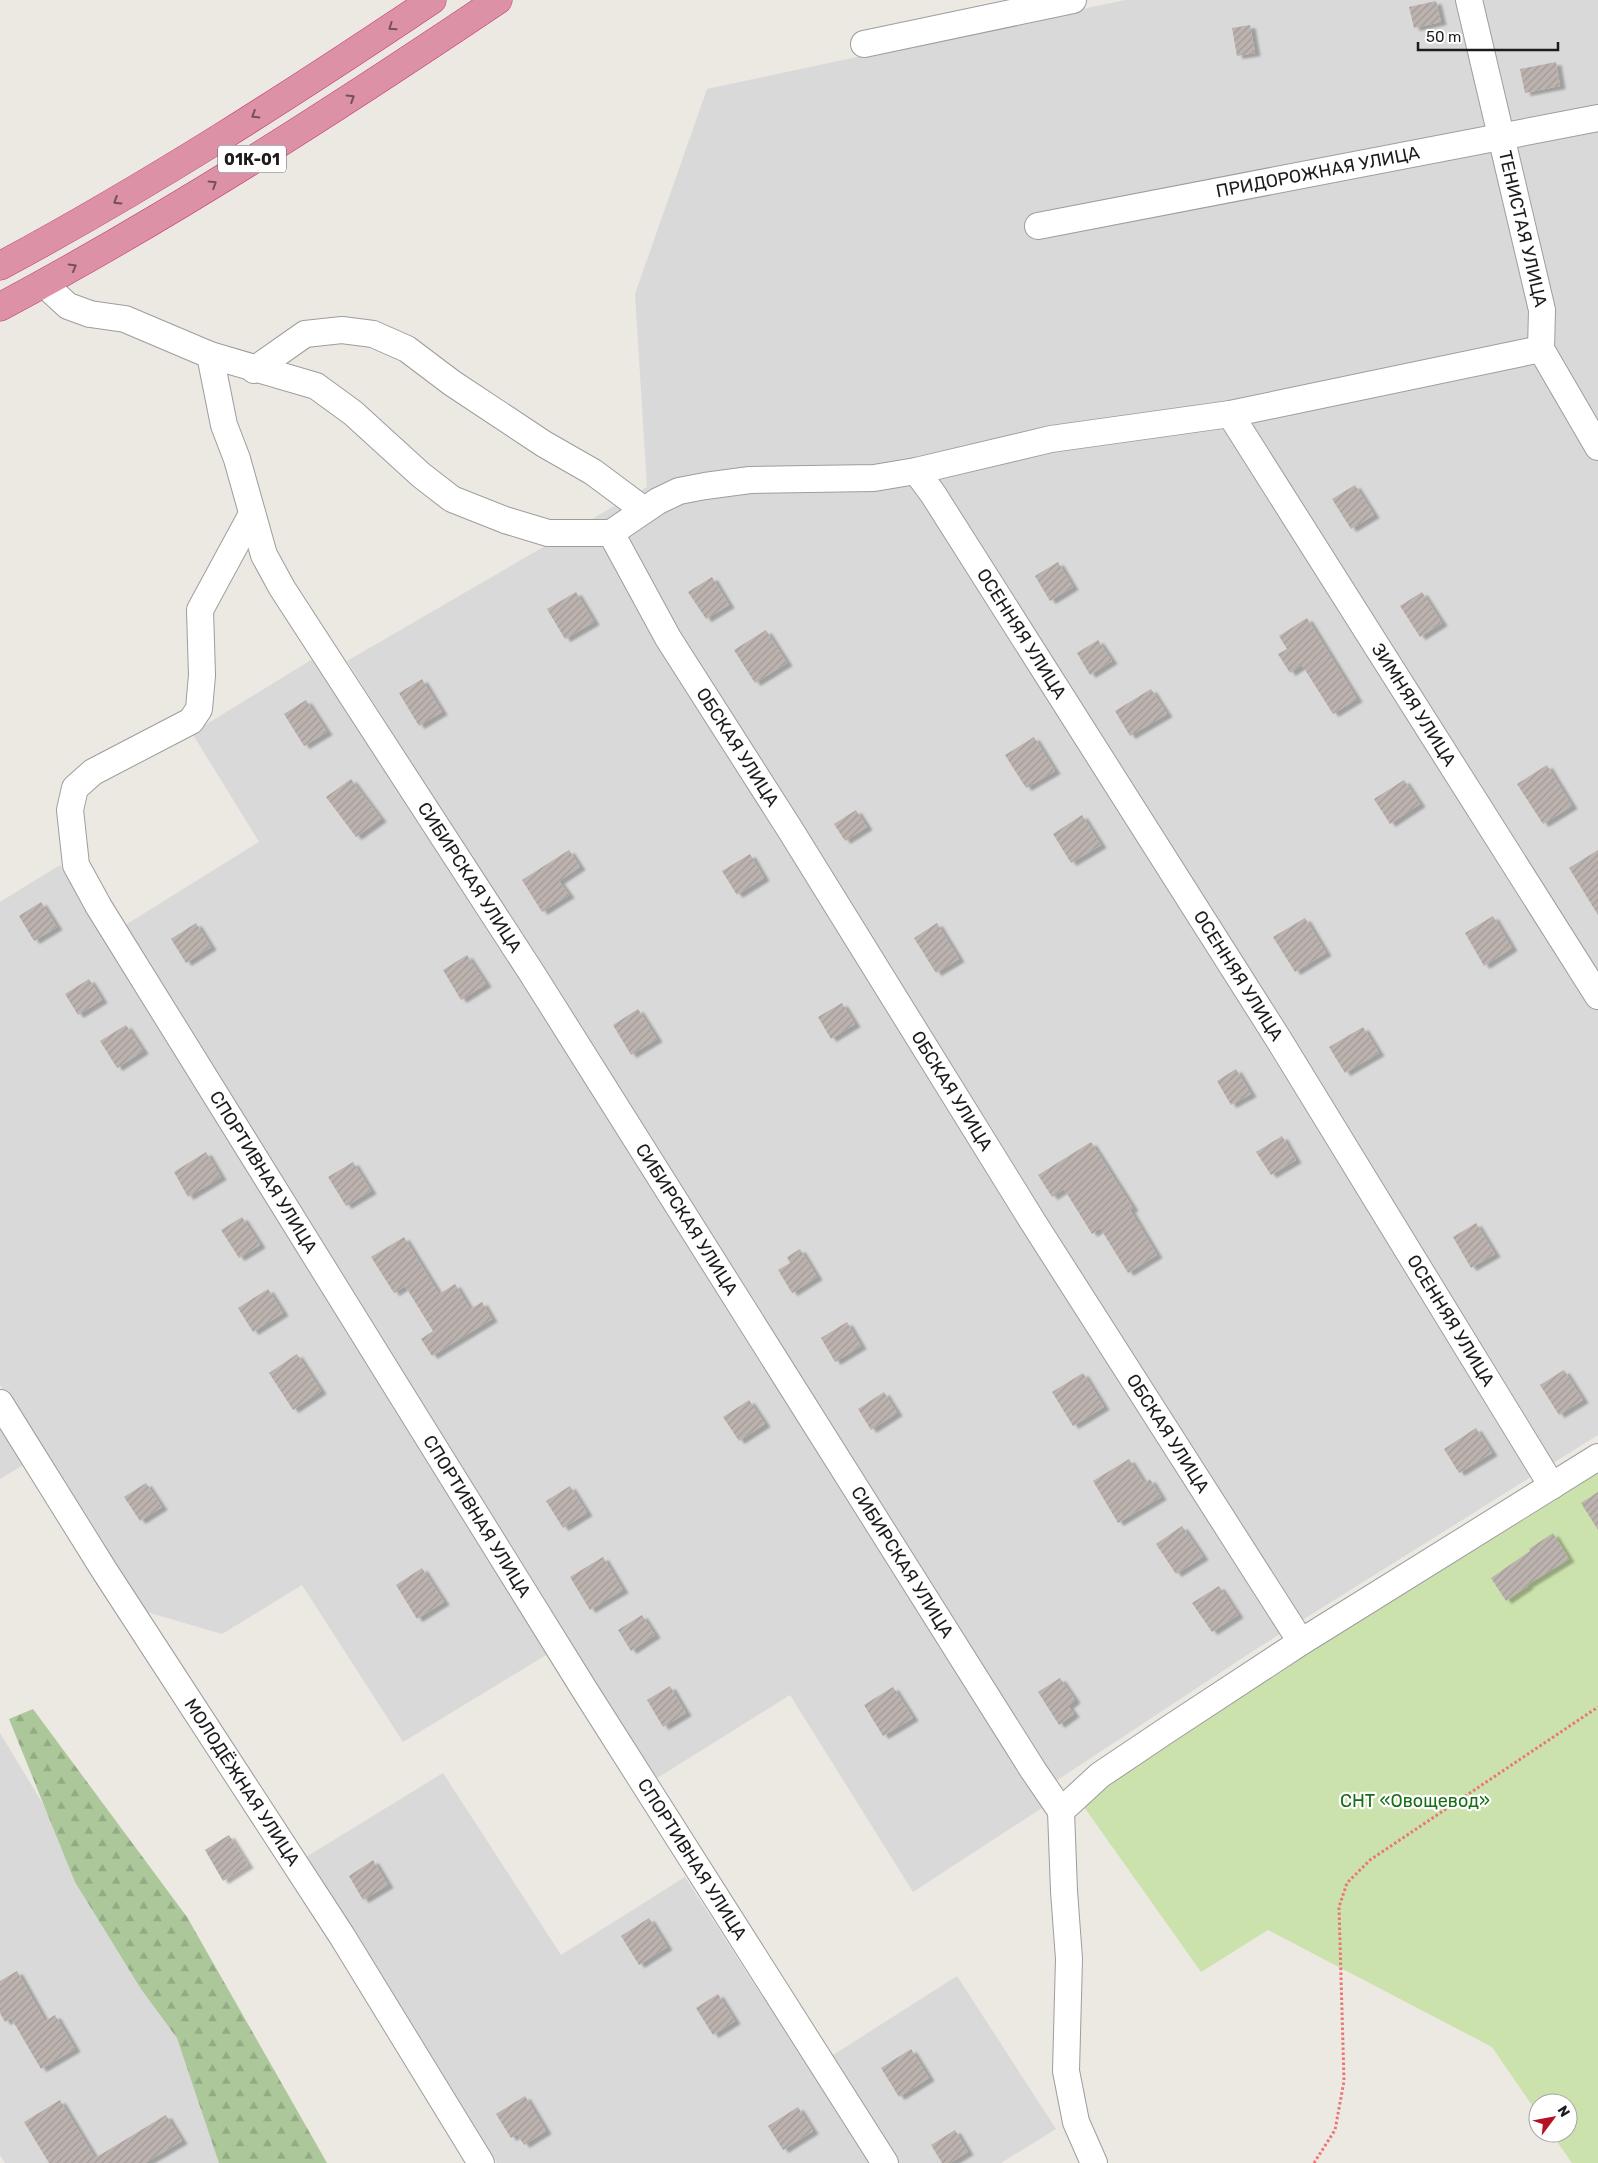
<svg xmlns="http://www.w3.org/2000/svg" width="1598" height="2163" viewBox="0 0 1598 2163" font-family="Rubik,sans-serif">
<style>
.residential{fill:#dad9d9}
.forest{fill:url(#forest-firs)}
.garden{fill:#cce2ac}
.building{fill:url(#building-hatch);filter:url(#shadow)}
.lines{fill:none;stroke-linecap:round;stroke-linejoin:round}
.minor-casing{stroke:#9d9d9d;stroke-width:28}
.highway-casing{stroke:#c63474;stroke-width:29}
.path{stroke:#ec7574;stroke-width:3;stroke-dasharray:2.5 2.5;stroke-linecap:butt}
.minor{stroke:#fff;stroke-width:26}
.highway{stroke:#dd91a6;stroke-width:28}
.oneway{stroke:#73515a}
.labels{text-anchor:middle;dominant-baseline:central;stroke-width:4.5;stroke-linejoin:round;paint-order:stroke}
.shield{fill:#fff;stroke:#606060;stroke-width:1}
.shield-label{font-size:16px;font-weight:bold;fill:#1c1c1c}
.street-label{font-size:18px;fill:#1c1c1c;stroke:#fff}
.park-label{font-size:18px;fill:#176e15;stroke:#fff}
</style>
<defs>
<pattern id="forest-firs" width="22" height="20" patternUnits="userSpaceOnUse" patternTransform="scale(1.25)"><rect width="22" height="20" fill="#acc89b"/><path d="M5 1l3.5 6h-7zM16 11l3.5 6h-7z" fill="#93ab85"/></pattern>
<pattern id="building-hatch" width="6" height="6" patternUnits="userSpaceOnUse" patternTransform="scale(1.25)"><rect width="6" height="6" fill="#bcb3af"/><path d="M-1 1l2-2M0 6l6-6M5 7l2-2" fill="none" stroke="#a19996"/></pattern>
<filter id="shadow"><feDropShadow dx="5.5" dy="3" stdDeviation="1" flood-color="#0004"/></filter>
</defs>
<rect width="100%" height="100%" fill="#ece8e2"/>
<!-- residential -->
<g class="residential">
<path d="M1125,0H1598V1435L1253,1651L1056,1781L347,661L647,487L635,294L707,89Z"/>
<path d="M316,657L1045,1806L913,1892L790,1695L654,1780L122,927L259,842L192,733Z"/>
<path d="M60,865L551,1652L403,1742L302,1585L222,1634L140,1610L0,1385V902Z"/>
<path d="M0,1413L30,1461L0,1479Z"/>
<path d="M0,1733L260,2163H5L0,2155Z"/>
<path d="M443,1773L561,1955L685,1877L870,2163H497L306,1857Z"/>
<path d="M957,1976L1056,2129L1001,2163H897L830,2057Z"/>
</g>
<!-- forest -->
<path class="forest" d="M33,1709L187,1917L327,2163H219L177,2038L141,1989L75,1882L9,1719Z"/>
<!-- garden -->
<path class="garden" d="M1598,1473V2163H1572L1551,2133H1568V2103H1538V2114L1492,2047L1268,1930L1201,1972L1077,1797Z"/>
<!-- building -->
<g class="building">
<path d="M1436,1L1441,22L1414,28L1409,7Z"/>
<path d="M1250,25L1255,53L1237,56L1232,28Z"/>
<path d="M1556,62L1560,86L1525,93L1520,69Z"/>
<path d="M1355,485L1374,515L1351,529L1332,499Z"/>
<path d="M1058,562L1073,587L1050,601L1035,576Z"/>
<path d="M712,577L729,605L706,619L688,592Z"/>
<path d="M576,592L594,622L565,639L547,609Z"/>
<path d="M1422,592L1442,623L1420,637L1400,606Z"/>
<path d="M1307,618L1357,699L1333,714L1302,665L1290,673L1278,654L1287,649L1279,636Z"/>
<path d="M766,630L787,663L755,683L734,650Z"/>
<path d="M1098,640L1112,661L1090,675L1077,653Z"/>
<path d="M422,679L442,712L419,726L399,693Z"/>
<path d="M1151,689L1167,714L1130,736L1115,711Z"/>
<path d="M306,700L327,732L304,746L284,714Z"/>
<path d="M1034,737L1055,771L1026,788L1005,755Z"/>
<path d="M1547,765L1572,806L1543,824L1517,784Z"/>
<path d="M351,779L381,819L356,837L326,797Z"/>
<path d="M1404,780L1420,804L1390,824L1374,799Z"/>
<path d="M856,810L867,827L845,841L834,824Z"/>
<path d="M1082,815L1101,845L1071,863L1053,834Z"/>
<path d="M569,850L580,867L559,881L569,895L542,912L522,880Z"/>
<path d="M1598,850V915L1569,868Z"/>
<path d="M750,854L764,878L737,895L722,871Z"/>
<path d="M41,902L57,927L34,941L19,916Z"/>
<path d="M1493,916L1512,948L1484,966L1465,933Z"/>
<path d="M1305,918L1326,953L1295,972L1273,937Z"/>
<path d="M196,923L211,947L186,963L171,939Z"/>
<path d="M937,923L959,959L936,973L914,938Z"/>
<path d="M467,955L486,984L461,1000L443,970Z"/>
<path d="M89,979L102,1000L78,1015L65,994Z"/>
<path d="M842,1003L855,1024L831,1039L818,1017Z"/>
<path d="M638,1009L657,1039L631,1055L613,1025Z"/>
<path d="M126,1025L143,1051L117,1068L100,1041Z"/>
<path d="M1363,1027L1379,1053L1345,1073L1329,1047Z"/>
<path d="M1236,1069L1251,1094L1231,1105L1217,1081Z"/>
<path d="M1282,1136L1296,1160L1271,1175L1256,1152Z"/>
<path d="M1091,1142L1133,1208L1130,1210L1157,1255L1128,1273L1100,1228L1092,1234L1064,1189L1052,1197L1038,1175Z"/>
<path d="M206,1152L221,1177L188,1197L174,1172Z"/>
<path d="M353,1162L371,1191L346,1206L328,1177Z"/>
<path d="M242,1217L260,1245L239,1258L221,1230Z"/>
<path d="M1476,1223L1495,1254L1471,1268L1453,1237Z"/>
<path d="M404,1237L439,1294L455,1284L470,1309L482,1302L492,1319L432,1356L421,1339L433,1331L405,1286L394,1293L371,1257Z"/>
<path d="M800,1249L817,1277L792,1293L778,1270L790,1263L787,1257Z"/>
<path d="M268,1289L283,1313L253,1332L238,1308Z"/>
<path d="M847,1322L861,1346L835,1362L821,1338Z"/>
<path d="M297,1354L321,1391L293,1410L269,1373Z"/>
<path d="M1564,1370L1583,1400L1559,1415L1540,1385Z"/>
<path d="M1083,1373L1104,1407L1073,1426L1052,1392Z"/>
<path d="M884,1392L897,1413L871,1430L858,1409Z"/>
<path d="M749,1400L765,1424L739,1441L723,1417Z"/>
<path d="M1476,1428L1492,1453L1459,1473L1444,1449Z"/>
<path d="M1129,1459L1144,1483L1150,1479L1161,1497L1118,1523L1093,1481Z"/>
<path d="M146,1483L162,1507L140,1521L124,1497Z"/>
<path d="M570,1486L587,1513L563,1528L546,1501Z"/>
<path d="M1598,1492V1530L1581,1503Z"/>
<path d="M1182,1526L1203,1557L1176,1574L1156,1544Z"/>
<path d="M1553,1533L1569,1559L1527,1585L1528,1586L1506,1601L1491,1578L1530,1551L1529,1549Z"/>
<path d="M603,1557L623,1590L590,1610L570,1577Z"/>
<path d="M422,1568L444,1602L417,1619L396,1585Z"/>
<path d="M1219,1586L1238,1615L1212,1632L1192,1603Z"/>
<path d="M642,1615L655,1635L631,1651L618,1630Z"/>
<path d="M1060,1678L1075,1700L1068,1706L1074,1714L1059,1725L1038,1692Z"/>
<path d="M670,1686L686,1713L663,1727L647,1700Z"/>
<path d="M893,1687L913,1718L883,1736L864,1705Z"/>
<path d="M229,1835L248,1865L223,1881L205,1850Z"/>
<path d="M373,1860L388,1885L363,1900L349,1876Z"/>
<path d="M649,1918L667,1947L639,1965L621,1936Z"/>
<path d="M17,1971L45,2021L55,2015L75,2049L41,2069L11,2018L5,2022L0,2013V1981Z"/>
<path d="M718,1994L735,2021L713,2035L696,2008Z"/>
<path d="M911,2049L929,2078L899,2097L881,2068Z"/>
<path d="M525,2096L546,2131L524,2145L517,2134L511,2138L496,2114Z"/>
<path d="M60,2100L95,2158L166,2115L182,2141L145,2163H49L24,2122Z"/>
<path d="M798,2107L813,2131L783,2150L768,2126Z"/>
<path d="M955,2130L968,2152L950,2163H942L931,2145Z"/>
</g>
<g class="lines">
<!-- minor casing -->
<g class="minor-casing">
<g id="minor">
<path id="s1" d="M1469,0L1542,310L1541,349L1598,447"/>
<path d="M864,44L1073,0"/>
<path id="s2" d="M1038,226L1598,118"/>
<path d="M44,284L68,306L90,314L125,319L210,355L316,386L353,413L421,475L452,499L505,520L548,533H611L658,501L679,491L705,486L750,480L874,478L916,471L1051,439L1230,414L1541,349"/>
<path id="s3" d="M210,355L224,425L237,459L264,555L282,588L533,975L1033,1770L1061,1811"/>
<path d="M254,370L305,334L342,330L373,334L407,349L452,383L544,444L593,472L644,510"/>
<path id="s4" d="M1230,414L1598,996"/>
<path id="s5" d="M916,471L933,494L1279,1040L1552,1486"/>
<path id="s6" d="M252,514L200,610L202,675L199,709L191,721L93,772L75,788L70,810L76,865L99,907L584,1689L885,2163"/>
<path id="s7" d="M611,533L668,638L791,831L1033,1222L1301,1642"/>
<path id="s8" d="M0,1403L104,1570L342,1936L481,2163"/>
<path d="M1094,2163L1076,2122L1066,2071L1069,1959L1064,1891L1061,1811L1100,1775L1167,1730L1301,1642L1598,1457"/>
</g>
</g>
<!-- highway casing -->
<g class="highway-casing">
<g id="highway">
<path d="M0,266C149,186 292,94 432,0"/>
<path d="M0,307C172,215 336,109 498,0"/>
</g>
</g>
<!-- path -->
<path class="path" d="M1314,2163L1335,2130L1344,2081L1339,1907L1347,1883L1370,1860L1598,1707"/>
<!-- minor -->
<use href="#minor" class="minor"/>
<!-- highway -->
<use href="#highway" class="highway"/>
</g>
<!-- one-way arrows -->
<defs><path id="oneway-chevron" d="M-2-3.5L2.5 0L-2 3.5" fill="none" stroke-width="1.6" stroke-linecap="round" stroke-linejoin="round" transform="scale(1.25)"/></defs>
<g class="oneway">
<use href="#oneway-chevron" transform="translate(392 27) rotate(146)"/>
<use href="#oneway-chevron" transform="translate(351 98) rotate(-32)"/>
<use href="#oneway-chevron" transform="translate(255 115) rotate(148)"/>
<use href="#oneway-chevron" transform="translate(213 184) rotate(-32)"/>
<use href="#oneway-chevron" transform="translate(117 201) rotate(148)"/>
<use href="#oneway-chevron" transform="translate(73 267) rotate(-30)"/>
</g>
<g class="labels">
<!-- shield labels -->
<rect class="shield" x="218" y="145.5" width="68" height="27" rx="4"/>
<g class="shield-label">
<text x="252" y="159">01К-01</text>
</g>
<!-- street labels -->
<g class="street-label">
<text stroke="none"><textPath href="#s2" startOffset="285">ПРИДОРОЖНАЯ УЛИЦА</textPath></text>
<text stroke="none"><textPath href="#s1" startOffset="235">ТЕНИСТАЯ УЛИЦА</textPath></text>
<text stroke="none"><textPath href="#s5" startOffset="194">ОСЕННЯЯ УЛИЦА</textPath></text>
<text stroke="none"><textPath href="#s4" startOffset="344">ЗИМНЯЯ УЛИЦА</textPath></text>
<text stroke="none"><textPath href="#s7" startOffset="249">ОБСКАЯ УЛИЦА</textPath></text>
<text stroke="none"><textPath href="#s3" startOffset="590">СИБИРСКАЯ УЛИЦА</textPath></text>
<text stroke="none"><textPath href="#s5" startOffset="599">ОСЕННЯЯ УЛИЦА</textPath></text>
<text stroke="none"><textPath href="#s7" startOffset="654">ОБСКАЯ УЛИЦА</textPath></text>
<text stroke="none"><textPath href="#s6" startOffset="795">СПОРТИВНАЯ УЛИЦА</textPath></text>
<text stroke="none"><textPath href="#s3" startOffset="995">СИБИРСКАЯ УЛИЦА</textPath></text>
<text stroke="none"><textPath href="#s5" startOffset="1004">ОСЕННЯЯ УЛИЦА</textPath></text>
<text stroke="none"><textPath href="#s7" startOffset="1059">ОБСКАЯ УЛИЦА</textPath></text>
<text stroke="none"><textPath href="#s6" startOffset="1200">СПОРТИВНАЯ УЛИЦА</textPath></text>
<text stroke="none"><textPath href="#s3" startOffset="1400">СИБИРСКАЯ УЛИЦА</textPath></text>
<text stroke="none"><textPath href="#s8" startOffset="450">МОЛОДЁЖНАЯ УЛИЦА</textPath></text>
<text stroke="none"><textPath href="#s6" startOffset="1605">СПОРТИВНАЯ УЛИЦА</textPath></text>
</g>
<!-- park labels -->
<g class="park-label">
<text x="1415" y="1801">СНТ «Овощевод»</text>
</g>
</g>
<!-- north arrow -->
<g transform="translate(1553 2118) rotate(58)"><circle r="24" fill="#ffffff" stroke="#a4a4a4"/>
<path d="M0-4L9 19L0 12L-9 19Z" fill="#b51323"/>
<text y="-8" font-size="14" font-weight="bold" text-anchor="middle" fill="#1c1c1c">N</text>
</g>
<!-- scale -->
<path d="M1418 42v8h140v-8" fill="none" stroke="#1c1c1c" stroke-width="2.5"/>
<text x="1426" y="42" font-size="15" fill="#1c1c1c" stroke="#ffffff" stroke-width="4" paint-order="stroke">50 m</text>
</svg>
